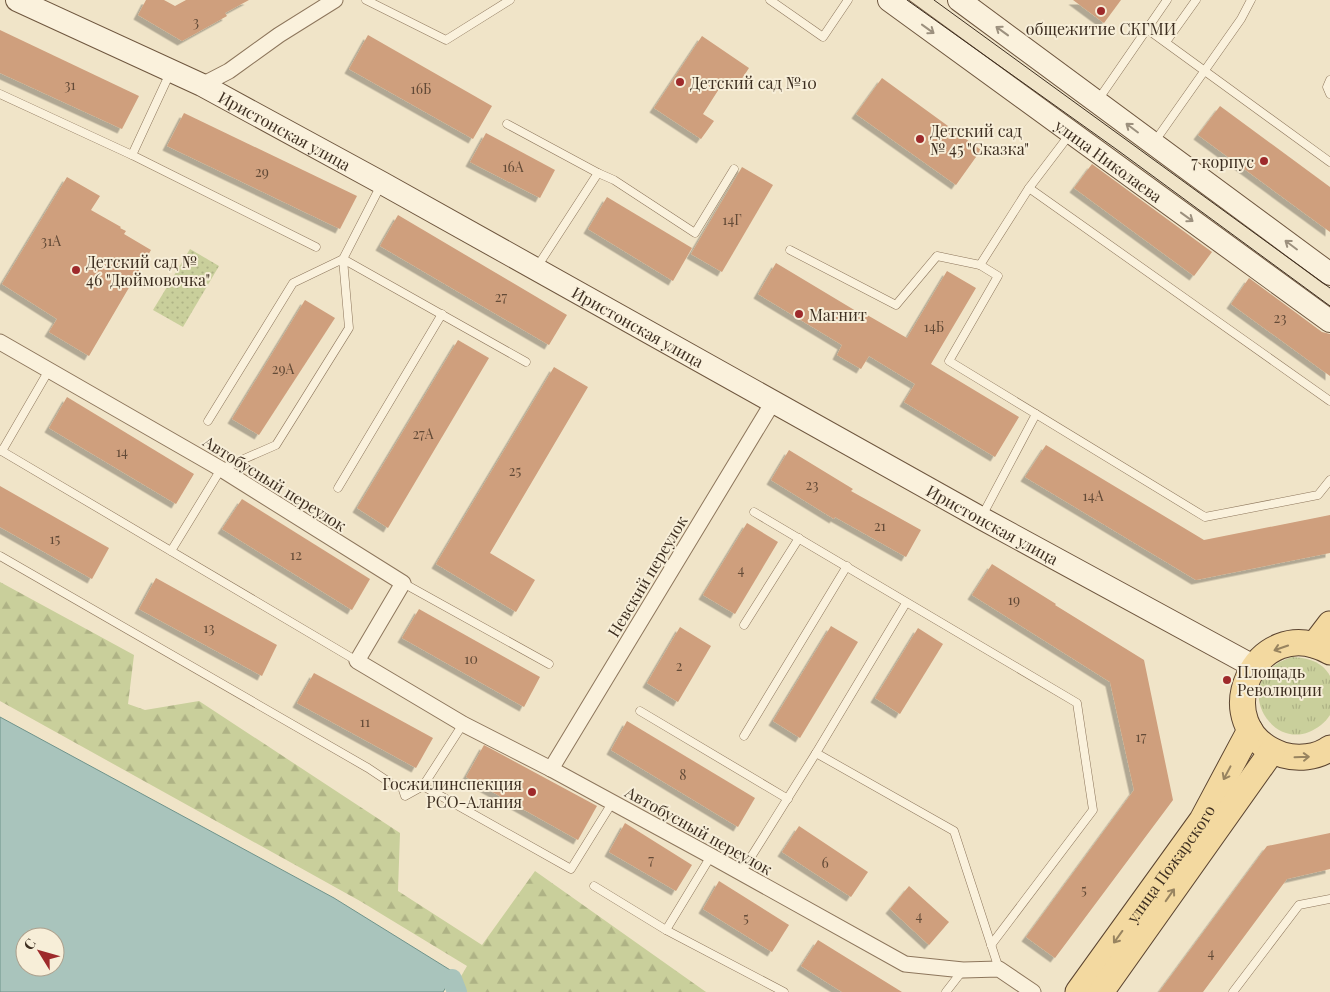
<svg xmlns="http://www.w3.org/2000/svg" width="1330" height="992" viewBox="0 0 1330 992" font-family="'Playfair Display',serif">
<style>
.grass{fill:url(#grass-tufts)}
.forest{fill:url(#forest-firs)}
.park{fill:url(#park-dots)}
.water{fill:#a9c4bc;stroke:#6f938a;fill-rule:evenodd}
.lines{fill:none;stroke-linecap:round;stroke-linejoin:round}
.canal{stroke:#a9c4bc;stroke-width:20}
.building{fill:#cf9f7d;filter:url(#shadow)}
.lane-casing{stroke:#8d765c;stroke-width:9}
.street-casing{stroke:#8d765c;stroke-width:17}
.secondary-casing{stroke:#6f573f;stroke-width:24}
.primary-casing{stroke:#5b4430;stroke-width:27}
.lane{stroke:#faf1dc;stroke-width:8}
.street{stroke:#faf1dc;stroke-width:15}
.secondary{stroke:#faf1dc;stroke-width:22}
.primary{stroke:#f3d9a0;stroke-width:25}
.tram{stroke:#3d2e20;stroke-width:1}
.oneway{stroke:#9c907e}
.oneway2{stroke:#988460}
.poi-dot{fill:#9e2a2b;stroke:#f7eed8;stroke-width:2}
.labels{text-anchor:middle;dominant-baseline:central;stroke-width:4;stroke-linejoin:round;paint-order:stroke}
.number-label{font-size:14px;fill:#624a37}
.poi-label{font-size:16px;fill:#3d2e20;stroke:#f7eed8;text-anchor:start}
.street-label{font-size:16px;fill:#3d2e20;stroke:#f7eed8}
</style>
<defs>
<pattern id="grass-tufts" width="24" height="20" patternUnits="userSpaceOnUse" patternTransform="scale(1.25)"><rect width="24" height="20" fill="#c9cf9b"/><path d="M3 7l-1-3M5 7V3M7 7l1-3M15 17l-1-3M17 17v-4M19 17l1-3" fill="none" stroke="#aeb285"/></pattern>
<pattern id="forest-firs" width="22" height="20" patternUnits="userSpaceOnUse" patternTransform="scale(1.25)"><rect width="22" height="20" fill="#c9cf9b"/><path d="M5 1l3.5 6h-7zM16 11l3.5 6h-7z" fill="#aeb285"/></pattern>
<pattern id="park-dots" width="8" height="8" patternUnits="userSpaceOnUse" patternTransform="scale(1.25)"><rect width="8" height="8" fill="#c9cf9b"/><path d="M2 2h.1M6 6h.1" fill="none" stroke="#aeb285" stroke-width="1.8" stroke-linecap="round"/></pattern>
<filter id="shadow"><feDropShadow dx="-4.5" dy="4.5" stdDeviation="0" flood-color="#0004"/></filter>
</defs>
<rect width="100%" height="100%" fill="#f0e4c8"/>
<!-- grass -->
<path class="grass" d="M1292,657C1307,658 1322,661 1330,676V715C1325,723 1318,728 1309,732C1267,749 1229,677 1292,657Z"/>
<!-- forest -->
<path class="forest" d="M0,582L134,655L128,704L145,710L199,701L400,833L398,891L482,945L535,871L706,992H452L467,966L360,901L0,701Z"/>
<!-- park -->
<path class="park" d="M190,249L219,266L183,327L153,310Z"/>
<!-- water -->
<path class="water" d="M0,717L334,898L455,973L443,992H0ZM25,937H55V967H25Z"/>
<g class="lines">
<!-- canal -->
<path class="canal" d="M452,979L457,992"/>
</g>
<!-- building -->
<g class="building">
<path d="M146,0H164L175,6L186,0H249L225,13L227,16L182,41L138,15Z"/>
<path d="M1073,0H1121L1104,23Z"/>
<path d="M0,30L139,96L122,129L0,73Z"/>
<path d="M368,35L492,106L473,139L349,69Z"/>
<path d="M702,36L749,68L737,86L726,78L703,114L714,121L701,139L654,108Z"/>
<path d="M882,78L981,150L956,185L856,114Z"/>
<path d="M1220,106L1330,187V232L1198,135Z"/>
<path d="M184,113L357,196L340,229L167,146Z"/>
<path d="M486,133L555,170L540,198L470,162Z"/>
<path d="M1092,164L1212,252L1194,276L1074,188Z"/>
<path d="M742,167L773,185L722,272L691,254Z"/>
<path d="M67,177L100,196L91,210L121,227L120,228L126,231L124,234L151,250L89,356L49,332L57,319L2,284Z"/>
<path d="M607,197L692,248L673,281L588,229Z"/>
<path d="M398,215L567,315L549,345L380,246Z"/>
<path d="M776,263L861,314L862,312L907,338L947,271L976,288L931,364L1019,417L995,457L904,402L915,384L869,356L861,369L837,355L842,345L758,294Z"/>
<path d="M1249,278L1322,332L1330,334V376L1231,304Z"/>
<path d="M305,300L335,318L259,435L232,419Z"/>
<path d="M458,340L489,358L388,528L357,508Z"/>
<path d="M554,367L588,387L490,553L535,580L516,612L436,564Z"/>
<path d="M67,397L194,474L176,504L49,428Z"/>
<path d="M1046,445L1204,540L1330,515V553L1196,580L1025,477Z"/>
<path d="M789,450L853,489L851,491L921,530L906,557L835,517L834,519L771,480Z"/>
<path d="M0,486L109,548L92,579L0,527Z"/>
<path d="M242,499L370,579L352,610L222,529Z"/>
<path d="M747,523L778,542L735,614L703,595Z"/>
<path d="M992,564L1056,604L1055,605L1144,660L1173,800L1055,958L1026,937L1134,790L1110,682L972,595Z"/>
<path d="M156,578L277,645L262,676L139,609Z"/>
<path d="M419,609L540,677L524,707L402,638Z"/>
<path d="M831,626L858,642L800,738L773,721Z"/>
<path d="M680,627L711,646L678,702L647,683Z"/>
<path d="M918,628L943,644L900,714L875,698Z"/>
<path d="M314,673L433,738L416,768L297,703Z"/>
<path d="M627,721L755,798L738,827L611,750Z"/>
<path d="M484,745L597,806L578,840L466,777Z"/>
<path d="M625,823L692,865L676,891L609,852Z"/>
<path d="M799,826L868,872L851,897L782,852Z"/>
<path d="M1330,833V869L1287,879L1203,992H1159L1267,846Z"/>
<path d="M719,881L789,925L772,952L703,909Z"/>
<path d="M909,886L949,922L929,945L890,909Z"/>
<path d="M818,940L902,992H842L801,966Z"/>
</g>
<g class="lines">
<!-- lane casing -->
<g class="lane-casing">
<g id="lane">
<path d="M366,0L446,40L510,0"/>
<path d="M770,0L823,37L848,0"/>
<path d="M1147,29L1330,162"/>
<path d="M1166,42L1196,0"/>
<path d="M170,73L132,155L316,247"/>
<path d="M1330,80L1327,87L1330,94"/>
<path d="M0,94L132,155"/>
<path d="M1098,100L1167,0"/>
<path d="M507,124L598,173"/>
<path d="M1070,134L1029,188L980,265L998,276L949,361L1205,517L1318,495L1330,480"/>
<path d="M1160,134L1241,19L1251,0"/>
<path d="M381,185L343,259L526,362"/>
<path d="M1029,188L1330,401"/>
<path d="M790,250L896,305L937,256L980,265"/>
<path d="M537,267L598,173L614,180L695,233L734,169"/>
<path d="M0,450L357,661"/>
<path d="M2,451L49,370"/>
<path d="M338,488L442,314"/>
<path d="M754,512L1077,703L1093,810L991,945"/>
<path d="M982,516L1036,414"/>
<path d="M171,551L221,469L276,445L349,328L343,259L293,283L208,421"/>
<path d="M0,556L368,768L395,786L402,787L405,796L423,786L463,724"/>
<path d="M403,583L549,664"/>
<path d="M906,603L816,753L954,831L999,969"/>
<path d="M744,625L799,538"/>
<path d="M640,711L788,799"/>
<path d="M744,736L847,566"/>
<path d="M423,786L571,869L612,803"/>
<path d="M741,873L816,753"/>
<path d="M594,886L666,930L784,992"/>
<path d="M666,930L711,856"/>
<path d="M946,992L963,970"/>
<path d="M1233,992L1299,905L1330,899"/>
</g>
</g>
<!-- street casing -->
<g class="street-casing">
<g id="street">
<path d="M202,85L229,71L279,35L335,0"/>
<path d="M0,342L221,469L403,583L357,661L463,724L551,769L711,856L905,964L963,970L999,969L1033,992"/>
<path d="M551,769L773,402"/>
</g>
</g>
<!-- secondary casing -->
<g class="secondary-casing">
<g id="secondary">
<path id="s1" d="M17,0L202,85L382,183L981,518L1253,666"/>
<path id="s2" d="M889,0L1330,321"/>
<path d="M959,0L1330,274"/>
</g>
</g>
<!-- primary casing -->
<g class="primary-casing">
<g id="primary">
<path d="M1314,645L1330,624"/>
<path d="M1330,652C1256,609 1202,728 1283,755C1297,759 1317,758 1330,748"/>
<path id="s3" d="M1078,992L1202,820L1250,730"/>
<path d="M1101,992L1272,751"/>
</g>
</g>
<!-- lane -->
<use href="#lane" class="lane"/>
<!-- street -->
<use href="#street" class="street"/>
<!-- secondary -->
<use href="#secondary" class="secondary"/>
<!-- primary -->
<use href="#primary" class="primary"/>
<!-- tram -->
<g class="tram">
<path d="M907,0L1116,149L1330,306"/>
<path d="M934,0L1330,288"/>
</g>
</g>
<!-- one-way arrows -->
<defs><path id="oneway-shaft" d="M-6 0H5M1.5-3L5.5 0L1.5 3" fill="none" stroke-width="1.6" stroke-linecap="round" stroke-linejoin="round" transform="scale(1.25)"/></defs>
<g class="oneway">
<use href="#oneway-shaft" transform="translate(928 29) rotate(36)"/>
<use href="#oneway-shaft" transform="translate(1002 31) rotate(-144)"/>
<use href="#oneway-shaft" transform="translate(1132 128) rotate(-143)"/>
<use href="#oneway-shaft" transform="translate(1187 217) rotate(36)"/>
<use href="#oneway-shaft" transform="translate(1291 245) rotate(-143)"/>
</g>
<g class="oneway2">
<use href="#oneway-shaft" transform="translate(1281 648) rotate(161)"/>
<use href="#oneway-shaft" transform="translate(1302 757) rotate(-2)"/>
<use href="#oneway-shaft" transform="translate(1227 773) rotate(118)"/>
<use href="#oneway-shaft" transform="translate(1170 895) rotate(-55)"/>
<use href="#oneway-shaft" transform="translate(1118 937) rotate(126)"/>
</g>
<!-- markers -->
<g class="poi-dot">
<circle cx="1101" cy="11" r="5"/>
<circle cx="680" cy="82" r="5"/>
<circle cx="920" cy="139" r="5"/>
<circle cx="1264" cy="161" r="5"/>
<circle cx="76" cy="270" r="5"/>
<circle cx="799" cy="314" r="5"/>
<circle cx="1227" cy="680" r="5"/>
<circle cx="532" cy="792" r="5"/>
</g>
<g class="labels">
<!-- number labels -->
<g class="number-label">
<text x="196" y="21">3</text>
<text x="70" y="84">31</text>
<text x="421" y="88">16Б</text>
<text x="513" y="166">16А</text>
<text x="262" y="171">29</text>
<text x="732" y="219">14Г</text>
<text x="51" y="240">31А</text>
<text x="501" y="296">27</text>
<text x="1280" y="317">23</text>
<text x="934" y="326">14Б</text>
<text x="283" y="368">29А</text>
<text x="423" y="433">27А</text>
<text x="122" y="451">14</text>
<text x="515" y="470">25</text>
<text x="812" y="484">23</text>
<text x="1093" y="495">14А</text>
<text x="880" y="525">21</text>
<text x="55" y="538">15</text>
<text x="296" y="554">12</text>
<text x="741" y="569">4</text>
<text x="1014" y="599">19</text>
<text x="209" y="627">13</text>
<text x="471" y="658">10</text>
<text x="679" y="665">2</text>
<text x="365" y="721">11</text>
<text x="1141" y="736">17</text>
<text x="683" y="774">8</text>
<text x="651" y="859">7</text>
<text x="825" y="862">6</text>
<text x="1084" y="889">5</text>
<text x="919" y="915">4</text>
<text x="746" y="917">5</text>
<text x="1211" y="952">4</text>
</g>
<!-- poi labels -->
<g class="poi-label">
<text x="1101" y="28" text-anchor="middle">общежитие СКГМИ</text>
<text x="690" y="82">Детский сад №10</text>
<text x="930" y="130">Детский сад<tspan x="930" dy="18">№ 45 "Сказка"</tspan></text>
<text x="1254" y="161" text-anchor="end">7 корпус</text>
<text x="86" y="261">Детский сад №<tspan x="86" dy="18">46 "Дюймовочка"</tspan></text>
<text x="809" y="314">Магнит</text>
<text x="1237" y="671">Площадь<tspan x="1237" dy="18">Революции</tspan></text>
<text x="522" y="783" text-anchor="end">Госжилинспекция<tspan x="522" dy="18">РСО-Алания</tspan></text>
</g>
<!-- street labels -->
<g class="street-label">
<text stroke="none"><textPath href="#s1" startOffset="298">Иристонская улица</textPath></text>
<text stroke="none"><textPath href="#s2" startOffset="272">улица Николаева</textPath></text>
<text stroke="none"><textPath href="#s1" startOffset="702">Иристонская улица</textPath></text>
<text transform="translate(275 483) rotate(32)">Автобусный переулок</text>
<text stroke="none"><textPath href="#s1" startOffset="1108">Иристонская улица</textPath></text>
<text transform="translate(647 576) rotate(-59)">Невский переулок</text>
<text transform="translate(699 830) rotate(29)">Автобусный переулок</text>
<text stroke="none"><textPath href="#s3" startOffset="158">улица Пожарского</textPath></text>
</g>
</g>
<!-- north arrow -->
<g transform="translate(40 952) rotate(307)"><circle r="24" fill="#f7eed8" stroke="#ada18e"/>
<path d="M0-4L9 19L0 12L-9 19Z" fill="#9e2a2b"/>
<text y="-8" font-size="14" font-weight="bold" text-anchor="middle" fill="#3d2e20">С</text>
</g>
</svg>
